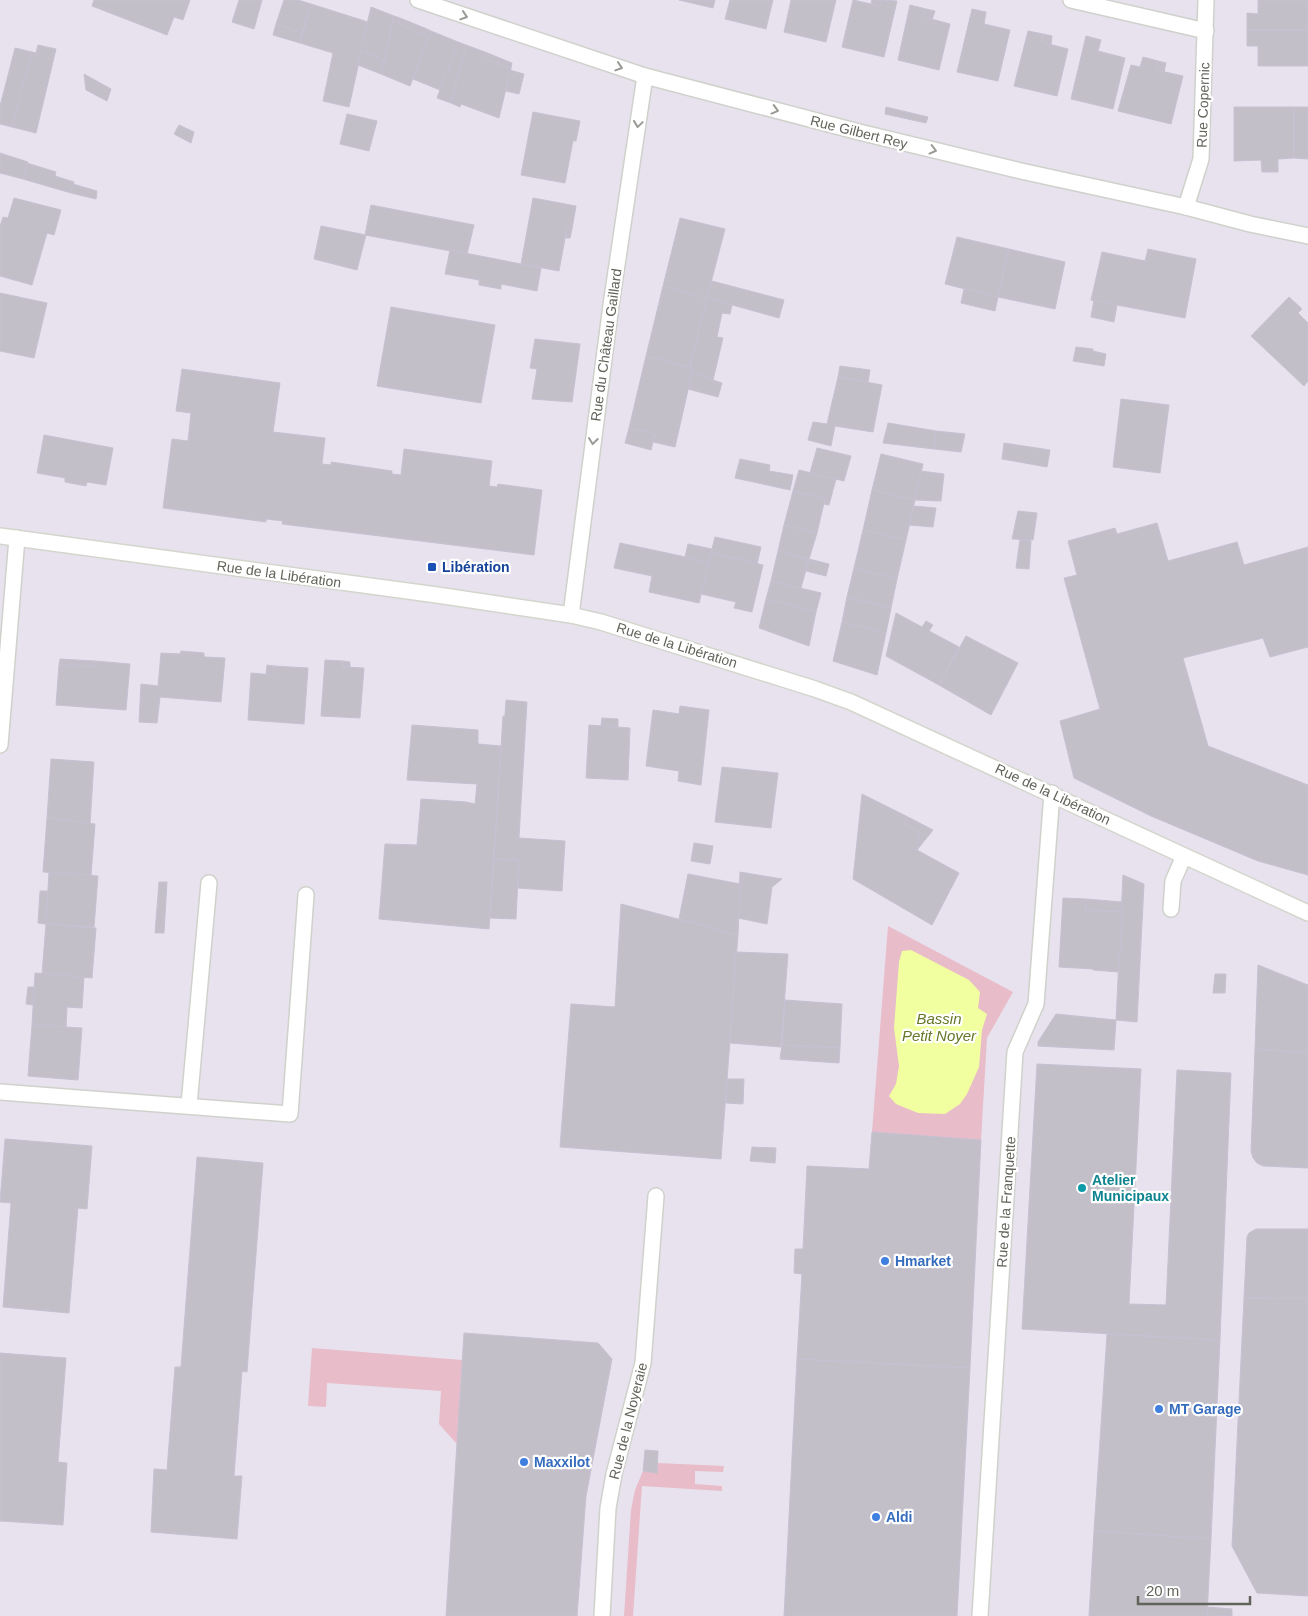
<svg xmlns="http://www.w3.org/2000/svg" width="1308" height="1616" viewBox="0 0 1308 1616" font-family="Helvetica,sans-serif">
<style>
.green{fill:#e8bcc9}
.water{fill:#f1ffa1}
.building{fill:#c3bfc9;stroke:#c7c0d3}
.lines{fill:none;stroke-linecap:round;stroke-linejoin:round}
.lane-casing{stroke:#cfd2cb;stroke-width:18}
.street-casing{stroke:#cfd2cb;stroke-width:18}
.secondary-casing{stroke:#d3d6cc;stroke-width:18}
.lane{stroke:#fff;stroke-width:15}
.street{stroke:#fff;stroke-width:15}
.secondary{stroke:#fff;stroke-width:15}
.oneway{stroke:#989a94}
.transit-dot{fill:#1a4fb4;stroke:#fff;stroke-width:2}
.culture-dot{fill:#0f9aa8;stroke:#fff;stroke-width:2}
.shop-dot{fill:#3f7fe0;stroke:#fff;stroke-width:2}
.labels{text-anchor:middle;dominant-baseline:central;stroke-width:4.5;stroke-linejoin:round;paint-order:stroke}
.street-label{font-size:14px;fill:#61645a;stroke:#fff}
.transit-label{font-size:14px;font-weight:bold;fill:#164399;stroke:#fff;text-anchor:start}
.culture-label{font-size:14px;font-weight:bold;fill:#0d838f;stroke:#fff;text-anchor:start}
.shop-label{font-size:14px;font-weight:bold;fill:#366cbe;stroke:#fff;text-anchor:start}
.water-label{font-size:15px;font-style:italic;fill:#667728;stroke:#fff}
</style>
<rect width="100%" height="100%" fill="#e8e2ee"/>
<!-- green -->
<g class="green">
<path d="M888,926L1013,992L987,1038L981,1140L872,1132Z"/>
<path d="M312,1348L462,1360L457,1444L439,1424L441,1391L327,1383L326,1407L308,1406Z"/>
<path d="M657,1463L724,1466L723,1472L695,1471V1484L722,1486V1491L642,1486L633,1616H624L631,1510L635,1490L643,1471L656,1472Z"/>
</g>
<!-- water -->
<path class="water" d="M911,950L969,980L980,992L978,1008L987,1014L982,1030L979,1067L967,1094L960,1104L945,1114L918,1113L896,1104L889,1096L896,1084L899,1066L894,1028L899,962L902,951Z"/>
<!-- building -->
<g class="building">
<path d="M94,0H190L183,20L174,17L167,35L92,6Z"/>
<path d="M239,0H262L254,29L232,22Z"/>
<path d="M284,0H298L311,4L302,33L276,24Z"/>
<path d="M679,0H715L713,8Z"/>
<path d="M730,0H773L766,29L725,19Z"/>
<path d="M791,0H836L826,42L784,32Z"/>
<path d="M853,0L880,6L882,0L897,1L884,57L842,47Z"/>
<path d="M872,0H882L880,6L871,3Z"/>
<path d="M1258,0H1308V30H1247V13L1258,14Z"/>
<path d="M311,4L368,22L349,107L323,101L333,53L300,43Z"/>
<path d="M910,5L926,9L924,17L950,24L939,70L898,60Z"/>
<path d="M371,7L394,16L384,60L361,50Z"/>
<path d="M926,9L935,11L932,20L924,17Z"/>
<path d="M972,9L986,12L984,24L1010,30L998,81L957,72Z"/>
<path d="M394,16L400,18L398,24L425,35L427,29L431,31L410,86L381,74Z"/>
<path d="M400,18L427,29L425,35L398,24Z"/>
<path d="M276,24L302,33L300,43L273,35Z"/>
<path d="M1247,30H1308V66H1258V46H1247Z"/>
<path d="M431,31L458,42L440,90L413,79Z"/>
<path d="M1028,31L1043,34L1041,42L1068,49L1057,96L1014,86Z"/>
<path d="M1043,34L1052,36L1051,45L1041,42Z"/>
<path d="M1086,36L1101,40L1098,51L1125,58L1113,109L1071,99Z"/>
<path d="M458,42L466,45L451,103L437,98Z"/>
<path d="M38,45L56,49L36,133L12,127L32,52L36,53Z"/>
<path d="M466,45L485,52L484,58L511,68L499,118L461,104L460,107L451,103Z"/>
<path d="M15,48L32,52L12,127L0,124V106Z"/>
<path d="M361,50L384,60L381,74L358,65Z"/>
<path d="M485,52L512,63L511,68L484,58Z"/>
<path d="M1143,57L1158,61L1156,70L1183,76L1171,124L1118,111L1131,65L1140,67Z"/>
<path d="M1158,61L1166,63L1164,72L1156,70Z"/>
<path d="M510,70L524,74L519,94L506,91Z"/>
<path d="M84,74L111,89L107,101L86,90Z"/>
<path d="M886,107L928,117L926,123L885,114Z"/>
<path d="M1234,107H1294V158L1278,159V172H1262L1261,160L1234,161Z"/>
<path d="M1294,107H1308V159L1294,158Z"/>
<path d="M533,112L580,121L576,141H573L565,183L521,175Z"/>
<path d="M347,114L377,121L369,151L340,144Z"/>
<path d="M179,125L194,132L191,143L174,134Z"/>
<path d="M0,153L28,162L23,179L0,173Z"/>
<path d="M27,163L56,172L55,176L74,182L71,193L23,179Z"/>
<path d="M73,184L97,191L96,199L71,193Z"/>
<path d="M14,198L61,210L54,235L47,233L32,285L0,276V226L3,217L8,218Z"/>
<path d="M533,198L576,206L572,229L567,228L559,271L521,264Z"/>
<path d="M371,205L474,225L467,254L365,235Z"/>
<path d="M680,218L725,229L707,298L663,286Z"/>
<path d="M321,226L366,235L357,270L314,259Z"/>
<path d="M567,228L572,229L570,238H566Z"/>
<path d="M957,237L1009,249L998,297L945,284Z"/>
<path d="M1009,249L1065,262L1055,309L998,297Z"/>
<path d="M1148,249L1196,259L1185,318L1091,300L1102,252L1145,261Z"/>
<path d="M450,250L541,268L537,291L501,284V289L479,285V280L445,274Z"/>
<path d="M712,281L784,300L779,318L707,298Z"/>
<path d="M663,286L707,298L690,367L646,356Z"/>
<path d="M964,289L998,297L995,311L961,303Z"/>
<path d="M0,293L47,303L34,358L0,351Z"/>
<path d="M1289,297L1302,309L1298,313L1308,323V381L1304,386L1251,336Z"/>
<path d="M707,298L732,305L730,314L722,313L717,337L723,338L713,380L692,373L693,368L690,367Z"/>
<path d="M1094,300L1117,305L1114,322L1091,317Z"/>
<path d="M391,307L495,325L481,403L377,386Z"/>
<path d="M535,339L580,344L572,402L532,399L537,369L530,368Z"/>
<path d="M1076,347L1093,349V351L1106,354L1104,366L1073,361Z"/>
<path d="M646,356L693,368L675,447L653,442L655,434L629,428Z"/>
<path d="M840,366L870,370L868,382L838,377Z"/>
<path d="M182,369L280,383L273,432L325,438L322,464L331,465V462L392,471V474L401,475L404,449L492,461L489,486L497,487L498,484L542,490L534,555L282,524L283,521L266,519V522L163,508L172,439L188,441L191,413L176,411Z"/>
<path d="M692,373L722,383L718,397L688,389Z"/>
<path d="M838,377L882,385L873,432L835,426L831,446L808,440L813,422L827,424Z"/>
<path d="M1121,399L1169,405L1160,473L1113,467Z"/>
<path d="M888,423L936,431L934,449L883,443Z"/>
<path d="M629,428L655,434L651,450L625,443Z"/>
<path d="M936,431L965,434L961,452L934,449Z"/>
<path d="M44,435L113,448L106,485L87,482L86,486L65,482V478L37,473Z"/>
<path d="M1004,443L1050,450L1047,467L1002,459Z"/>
<path d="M817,448L851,456L844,481L810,473Z"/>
<path d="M881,454L923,464L915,500L872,490Z"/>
<path d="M740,459L770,465L769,471L793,475L790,490L735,478Z"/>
<path d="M799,470L836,479L829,505L824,504L825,499L793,491Z"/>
<path d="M921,471L944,474L941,501L915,500Z"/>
<path d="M872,490L915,500L906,540L863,530Z"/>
<path d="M793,491L825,499L817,533L784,525Z"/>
<path d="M914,506L936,508L933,527L909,525Z"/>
<path d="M1018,511L1037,513L1033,540L1012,539Z"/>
<path d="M1157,523L1168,561L1237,542L1244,565L1308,547V647L1270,657L1263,638L1183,658L1208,746L1308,785V875L1258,861L1151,816L1074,778L1060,721L1100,709L1064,578L1077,575L1068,541L1115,528L1117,534Z"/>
<path d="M784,525L817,533L809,559L778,551Z"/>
<path d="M863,530L906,540L897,579L854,568Z"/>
<path d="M715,537L761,547L757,564L711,553Z"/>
<path d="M1020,539L1031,541L1029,569L1016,568Z"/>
<path d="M620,543L709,562L699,603L649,592L652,576L614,568Z"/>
<path d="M688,544L712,549L709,562L685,557Z"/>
<path d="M778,551L809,559L801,588L771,581Z"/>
<path d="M711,553L763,565L752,612L734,608L736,602L701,594Z"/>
<path d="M809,559L829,564L826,576L806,571Z"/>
<path d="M854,568L897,579L891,608L847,597Z"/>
<path d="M771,581L821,593L816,612L766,599Z"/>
<path d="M847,597L891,608L886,633L842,622Z"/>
<path d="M766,599L816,612L809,646L759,628Z"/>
<path d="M896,613L922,627L926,621L933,625L929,631L959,647L939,685L886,656Z"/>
<path d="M842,622L886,633L877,675L833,661Z"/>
<path d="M966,636L1018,663L991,715L939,685Z"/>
<path d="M181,651L204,653V657L225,658L221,702L160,697L157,723L139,722L141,684L158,686L161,653L180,654Z"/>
<path d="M60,659L95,661L94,667L59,665Z"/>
<path d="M325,660L343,661V667L364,668L360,718L321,716Z"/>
<path d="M95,661L130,664L126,710L56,705L59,665L94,667Z"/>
<path d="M343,661L350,662V667H343Z"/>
<path d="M267,665L274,666L273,675L266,674Z"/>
<path d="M274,666L308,668L304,724L248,720L251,673L273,675Z"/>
<path d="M506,700L527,702L519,838L565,841L562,891L518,888L519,860L494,859L503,716H505Z"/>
<path d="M680,706L709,710L701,785L678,781L679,771L646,766L653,710L679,714Z"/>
<path d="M602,718L618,719V727L601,726Z"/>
<path d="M412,725L478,730V744L501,746L489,929L379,919L385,844L417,845L421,799L466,802L475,804L477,784L407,780Z"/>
<path d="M589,725L630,728L628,780L586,778Z"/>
<path d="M51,759L94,762L90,824L47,818Z"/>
<path d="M722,767L778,773L771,828L715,822Z"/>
<path d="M862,794L908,817L904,824L919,832L917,850L959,873L932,925L853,879Z"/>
<path d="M908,817L933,830L917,850L919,832L904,824Z"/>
<path d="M47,818L95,824L91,876L43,872Z"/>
<path d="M694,843L713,846L710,864L691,861Z"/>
<path d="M494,859L519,860L516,919L490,918Z"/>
<path d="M49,872L98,876L94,927L46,924Z"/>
<path d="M740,872L782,879L772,887L767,924L738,918Z"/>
<path d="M688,874L740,884L738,935L679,919Z"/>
<path d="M1123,875L1144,884L1137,1022L1116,1020Z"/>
<path d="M159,882H167L164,933H155Z"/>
<path d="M40,891H48L46,924L38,923Z"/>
<path d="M1063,898L1086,899L1085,910L1122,912L1119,972L1093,970V969L1059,967Z"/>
<path d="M1086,899L1122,902V912L1085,910Z"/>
<path d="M621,904L738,935L721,1159L560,1147L571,1004L615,1007Z"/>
<path d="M46,924L96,928L92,978L42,974Z"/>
<path d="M736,952L788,954L781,1047L730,1043Z"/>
<path d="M1258,965L1308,985V1053L1255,1049Z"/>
<path d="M35,973L84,977L82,1008L67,1007L66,1028L32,1025Z"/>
<path d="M1215,974H1226L1225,993H1213Z"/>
<path d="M28,987H34L33,1005L26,1004Z"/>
<path d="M785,1000L842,1004L840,1048L782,1045Z"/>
<path d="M1056,1014L1116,1020L1114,1050L1038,1046V1042Z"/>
<path d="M32,1025L82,1028L78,1080L28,1076Z"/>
<path d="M782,1045L840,1048L839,1063L780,1059Z"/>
<path d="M1255,1049L1308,1053V1168L1263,1166L1257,1163L1253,1158L1251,1151Z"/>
<path d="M1037,1064L1141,1069L1129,1304L1166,1305L1177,1070L1231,1073L1220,1340L1022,1329Z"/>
<path d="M727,1079H744L743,1104L726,1103Z"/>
<path d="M872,1132L981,1140L970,1368L797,1359L802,1274L794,1273L795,1249H803L807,1166L869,1169Z"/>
<path d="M5,1139L92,1146L87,1209L78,1208L69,1313L3,1307L11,1203L0,1202Z"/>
<path d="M752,1147L776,1148L775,1163L750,1161Z"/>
<path d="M197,1157L263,1163L247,1372L242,1371L234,1476H242L237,1539L151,1532L154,1469L167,1470L175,1367H181Z"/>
<path d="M1256,1229H1308V1299L1244,1298L1247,1237L1249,1233Z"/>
<path d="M1244,1298L1308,1299V1596L1257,1593L1232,1546Z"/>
<path d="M464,1333L598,1343L612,1359L586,1496L577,1616H446Z"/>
<path d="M1107,1334L1220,1340L1211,1539L1094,1531Z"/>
<path d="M0,1353L66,1358L58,1462L67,1463L63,1525L0,1521Z"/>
<path d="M797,1359L970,1368L957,1616H784Z"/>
<path d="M645,1450L658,1451L657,1473L643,1471Z"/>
<path d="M1094,1531L1211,1539L1207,1616H1089Z"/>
<path d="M1208,1607L1232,1609V1616H1207Z"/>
</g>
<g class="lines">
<!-- lane casing -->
<g class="lane-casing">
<g id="lane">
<path d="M1171,909L1173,881L1184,856"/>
<path d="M0,1092L290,1114L306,895"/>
<path d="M189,1105L209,883"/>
</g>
</g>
<!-- street casing -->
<g class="street-casing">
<g id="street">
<path d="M418,0L645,76L859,132L1021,171L1186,207L1250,224L1308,236"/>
<path d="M1071,0L1206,31"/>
<path d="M1186,207L1201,159L1206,0"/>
<path d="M571,615L611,305L645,76"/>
<path d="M0,745L17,538"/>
<path d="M602,1616L608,1508L614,1474L643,1363L656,1196"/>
<path d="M980,1616L1015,1052L1036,1004L1052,793"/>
</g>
</g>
<!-- secondary casing -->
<g class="secondary-casing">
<path id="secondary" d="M0,536L437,595L571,615L601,622L815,689L851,702L1308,913"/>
</g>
<!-- lane -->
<use href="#lane" class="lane"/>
<!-- street -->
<use href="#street" class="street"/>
<!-- secondary -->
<use href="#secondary" class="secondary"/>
</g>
<!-- one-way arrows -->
<defs><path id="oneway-chevron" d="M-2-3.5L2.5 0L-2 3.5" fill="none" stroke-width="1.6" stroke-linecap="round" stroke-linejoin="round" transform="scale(1.25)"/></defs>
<g class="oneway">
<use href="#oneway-chevron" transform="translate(464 16) rotate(18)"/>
<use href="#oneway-chevron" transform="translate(619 67) rotate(18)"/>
<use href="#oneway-chevron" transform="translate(775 110) rotate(15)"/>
<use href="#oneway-chevron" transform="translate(638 124) rotate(98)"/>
<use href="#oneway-chevron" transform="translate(933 150) rotate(14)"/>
<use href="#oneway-chevron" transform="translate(593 441) rotate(97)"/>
</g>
<!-- markers -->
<rect class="transit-dot" x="427" y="562" width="10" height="10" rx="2.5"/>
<circle class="culture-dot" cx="1082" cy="1188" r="5"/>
<g class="shop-dot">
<circle cx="885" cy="1261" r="5"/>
<circle cx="1159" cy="1409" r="5"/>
<circle cx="524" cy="1462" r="5"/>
<circle cx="876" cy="1517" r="5"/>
</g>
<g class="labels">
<!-- street labels -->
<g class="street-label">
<text transform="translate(1203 105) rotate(-88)">Rue Copernic</text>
<text transform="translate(859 132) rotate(14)">Rue Gilbert Rey</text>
<text transform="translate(606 345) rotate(-82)">Rue du Château Gaillard</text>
<text transform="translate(279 574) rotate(8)">Rue de la Libération</text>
<text transform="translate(677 645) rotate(17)">Rue de la Libération</text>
<text transform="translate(1053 794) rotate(25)">Rue de la Libération</text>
<text transform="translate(1006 1202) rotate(-86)">Rue de la Franquette</text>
<text transform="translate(628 1421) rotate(-76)">Rue de la Noyeraie</text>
</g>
<!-- transit labels -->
<g class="transit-label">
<text x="442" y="567">Libération</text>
</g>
<!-- culture labels -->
<g class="culture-label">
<text x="1092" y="1180">Atelier<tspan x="1092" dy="16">Municipaux</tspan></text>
</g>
<!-- shop labels -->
<g class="shop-label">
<text x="895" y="1261">Hmarket</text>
<text x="1169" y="1409">MT Garage</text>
<text x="534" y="1462">Maxxilot</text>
<text x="886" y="1517">Aldi</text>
</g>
<!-- water labels -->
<g class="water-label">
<text x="939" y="1018">Bassin<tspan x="939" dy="17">Petit Noyer</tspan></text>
</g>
</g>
<!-- scale -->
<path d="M1138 1596v8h112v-8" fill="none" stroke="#61645a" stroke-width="2.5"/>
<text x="1146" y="1596" font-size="15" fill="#61645a" stroke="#ffffff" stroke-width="4" paint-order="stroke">20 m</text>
</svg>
